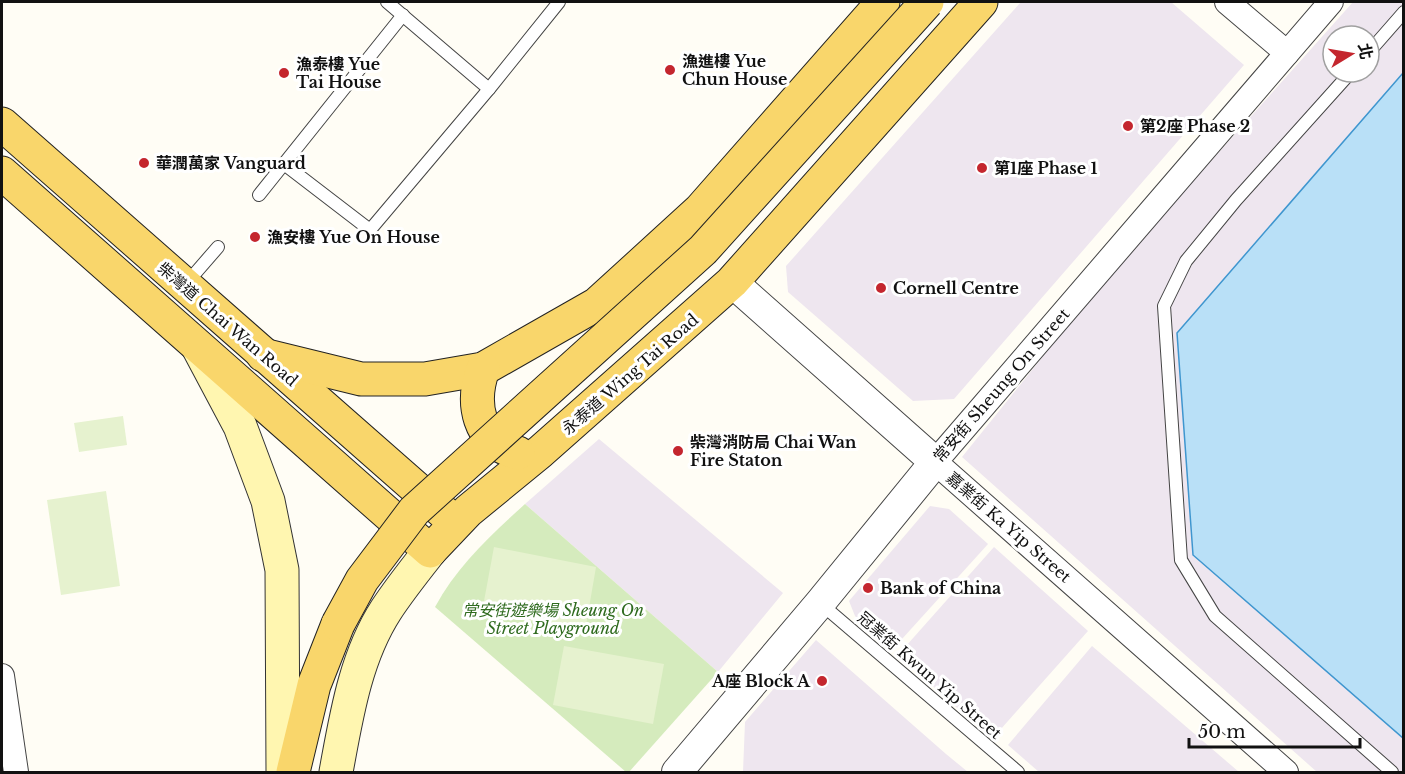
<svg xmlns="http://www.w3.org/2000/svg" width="1405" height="774" viewBox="0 0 1405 774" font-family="'Libre Baskerville','Noto Sans TC',serif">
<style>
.industrial{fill:#eee6ef;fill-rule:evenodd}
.green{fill:#d5ebbd}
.pitch{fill:#e6f2cf}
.water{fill:#b9e0f7;stroke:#3f96cf;stroke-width:1.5}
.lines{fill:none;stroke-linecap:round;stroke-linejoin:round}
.service-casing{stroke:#444;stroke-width:14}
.minor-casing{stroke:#444;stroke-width:26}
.tertiary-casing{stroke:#444;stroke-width:32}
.secondary-casing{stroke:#333;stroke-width:35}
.primary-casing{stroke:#222;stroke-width:35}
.service{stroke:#fff;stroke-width:12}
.minor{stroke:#fff;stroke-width:24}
.tertiary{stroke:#fff;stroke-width:30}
.secondary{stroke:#fff6b0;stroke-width:33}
.primary{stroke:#f9d66b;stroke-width:33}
.primary-bridge-casing{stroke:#222;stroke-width:35;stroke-linecap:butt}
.primary-bridge{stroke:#f9d66b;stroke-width:33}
.poi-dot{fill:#c4262e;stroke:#fff;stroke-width:2}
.labels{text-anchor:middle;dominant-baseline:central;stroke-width:6;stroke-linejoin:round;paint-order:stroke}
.poi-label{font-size:16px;font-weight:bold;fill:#111;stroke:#fff;text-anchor:start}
.street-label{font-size:16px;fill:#111;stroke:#fff}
.park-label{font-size:16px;font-style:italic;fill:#2f6b1f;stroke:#fff}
</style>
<rect width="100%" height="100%" fill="#fffdf5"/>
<!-- industrial -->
<g class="industrial">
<path d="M1021,2H1171L1244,65L954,399L913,401L788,292L786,266Z"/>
<path d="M1353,2H1403V772H1317L962,457L1102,283ZM1333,36H1369V72H1333Z"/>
<path d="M599,439L783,593L718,672L525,504Z"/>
<path d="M930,506L949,509L988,544L892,650L855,616L849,601Z"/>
<path d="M994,547L1088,631L992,739L898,655Z"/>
<path d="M816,640L946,754L968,772H743L745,722Z"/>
<path d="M1092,646L1239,772H1039L1008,745Z"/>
</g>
<!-- green -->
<path class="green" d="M525,504L718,672L629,772H626L435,607C457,566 491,535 525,504Z"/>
<!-- pitch -->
<g class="pitch">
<path d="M123,416L127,445L79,452L74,423Z"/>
<path d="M106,491L120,586L61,595L47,500Z"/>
<path d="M494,547L596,567L585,631L482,612Z"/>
<path d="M564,646L664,664L653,724L553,705Z"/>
</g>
<!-- water -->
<path class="water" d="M1403,73V738L1193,555L1177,333Z"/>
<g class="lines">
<!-- service casing -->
<g class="service-casing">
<g id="service">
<path d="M387,2L489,89L559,2"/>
<path d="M1369,52L1404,12"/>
<path d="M1351,72L1236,200L1186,261L1164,306L1181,560L1215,616L1392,772"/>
<path d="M284,164L370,230L489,89"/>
<path d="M259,195L403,15"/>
<path d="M185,285L218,247"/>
<path d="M820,603L1018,772"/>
</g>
</g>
<!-- minor casing -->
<g class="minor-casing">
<g id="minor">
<path d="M1227,2L1287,53"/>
<path d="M2,676L16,772"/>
<path d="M1286,772L935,462L1331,2"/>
</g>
</g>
<!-- tertiary casing -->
<g class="tertiary-casing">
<path id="tertiary" d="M677,772L820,603L935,462L732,282"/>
</g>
<!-- secondary casing -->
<g class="secondary-casing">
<g id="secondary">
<path d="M198,347L240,426L268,501L282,570L283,772"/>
<path d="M336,772C346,718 355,658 386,610C399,590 415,570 430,551"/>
</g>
</g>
<!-- primary casing -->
<g class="primary-casing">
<g id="primary">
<path d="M2,124L450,518"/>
<path d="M2,173L430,551L468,511L540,452L732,282L981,2"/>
<path d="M263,355L361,379H425L483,369L597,304L700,210L883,2"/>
<path d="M483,369C471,403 477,442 518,453"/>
<path d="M293,772L314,685L338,624"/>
</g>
</g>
<!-- service -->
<use href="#service" class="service"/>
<!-- minor -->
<use href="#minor" class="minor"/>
<!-- tertiary -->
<use href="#tertiary" class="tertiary"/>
<!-- secondary -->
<use href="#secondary" class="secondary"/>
<!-- primary -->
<use href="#primary" class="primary"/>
<!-- primary-bridge casing -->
<g class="primary-bridge-casing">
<path id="primary-bridge" d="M338,624L362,580L414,511L703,250L927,2"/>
</g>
<!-- primary-bridge -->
<use href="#primary-bridge" class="primary-bridge"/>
</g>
<!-- markers -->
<g class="poi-dot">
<circle cx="670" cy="70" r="6"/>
<circle cx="284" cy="73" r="6"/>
<circle cx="1128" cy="126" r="6"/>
<circle cx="144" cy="163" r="6"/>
<circle cx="982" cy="168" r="6"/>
<circle cx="255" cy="237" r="6"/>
<circle cx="881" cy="288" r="6"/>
<circle cx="678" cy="451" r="6"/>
<circle cx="868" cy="588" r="6"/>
<circle cx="822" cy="681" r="6"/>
</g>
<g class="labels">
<!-- poi labels -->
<g class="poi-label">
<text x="682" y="61">漁進樓 Yue<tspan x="682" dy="18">Chun House</tspan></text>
<text x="296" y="64">漁泰樓 Yue<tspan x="296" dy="18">Tai House</tspan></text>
<text x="1140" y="126">第2座 Phase 2</text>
<text x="156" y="163">華潤萬家 Vanguard</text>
<text x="994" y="168">第1座 Phase 1</text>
<text x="267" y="237">漁安樓 Yue On House</text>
<text x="893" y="288">Cornell Centre</text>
<text x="690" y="442">柴灣消防局 Chai Wan<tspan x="690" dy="18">Fire Staton</tspan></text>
<text x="880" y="588">Bank of China</text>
<text x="810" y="681" text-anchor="end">A座 Block A</text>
</g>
<!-- street labels -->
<g class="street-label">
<text transform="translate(228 324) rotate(41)">柴灣道 Chai Wan Road</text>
<text transform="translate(630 374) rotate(-41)">永泰道 Wing Tai Road</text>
<text transform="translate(1001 385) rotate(-49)">常安街 Sheung On Street</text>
<text transform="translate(1009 527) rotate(41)">嘉業街 Ka Yip Street</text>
<text transform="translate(930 675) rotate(41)">冠業街 Kwun Yip Street</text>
</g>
<!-- park labels -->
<g class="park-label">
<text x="553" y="610">常安街遊樂場 Sheung On<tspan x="553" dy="18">Street Playground</tspan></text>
</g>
</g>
<!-- border -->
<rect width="1405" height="774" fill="none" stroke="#111111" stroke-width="6"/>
<!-- north arrow -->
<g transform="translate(1351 54) rotate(79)"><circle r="28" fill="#ffffff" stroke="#a0a0a0" stroke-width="1.5"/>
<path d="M0-4.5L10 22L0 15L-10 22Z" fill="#c4262e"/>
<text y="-9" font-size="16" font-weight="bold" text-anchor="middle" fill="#111111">北</text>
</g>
<!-- scale -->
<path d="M1189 738v9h171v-9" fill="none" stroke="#111111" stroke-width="3"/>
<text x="1198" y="738" font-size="18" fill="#111111" stroke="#ffffff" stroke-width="4.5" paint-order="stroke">50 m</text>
</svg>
